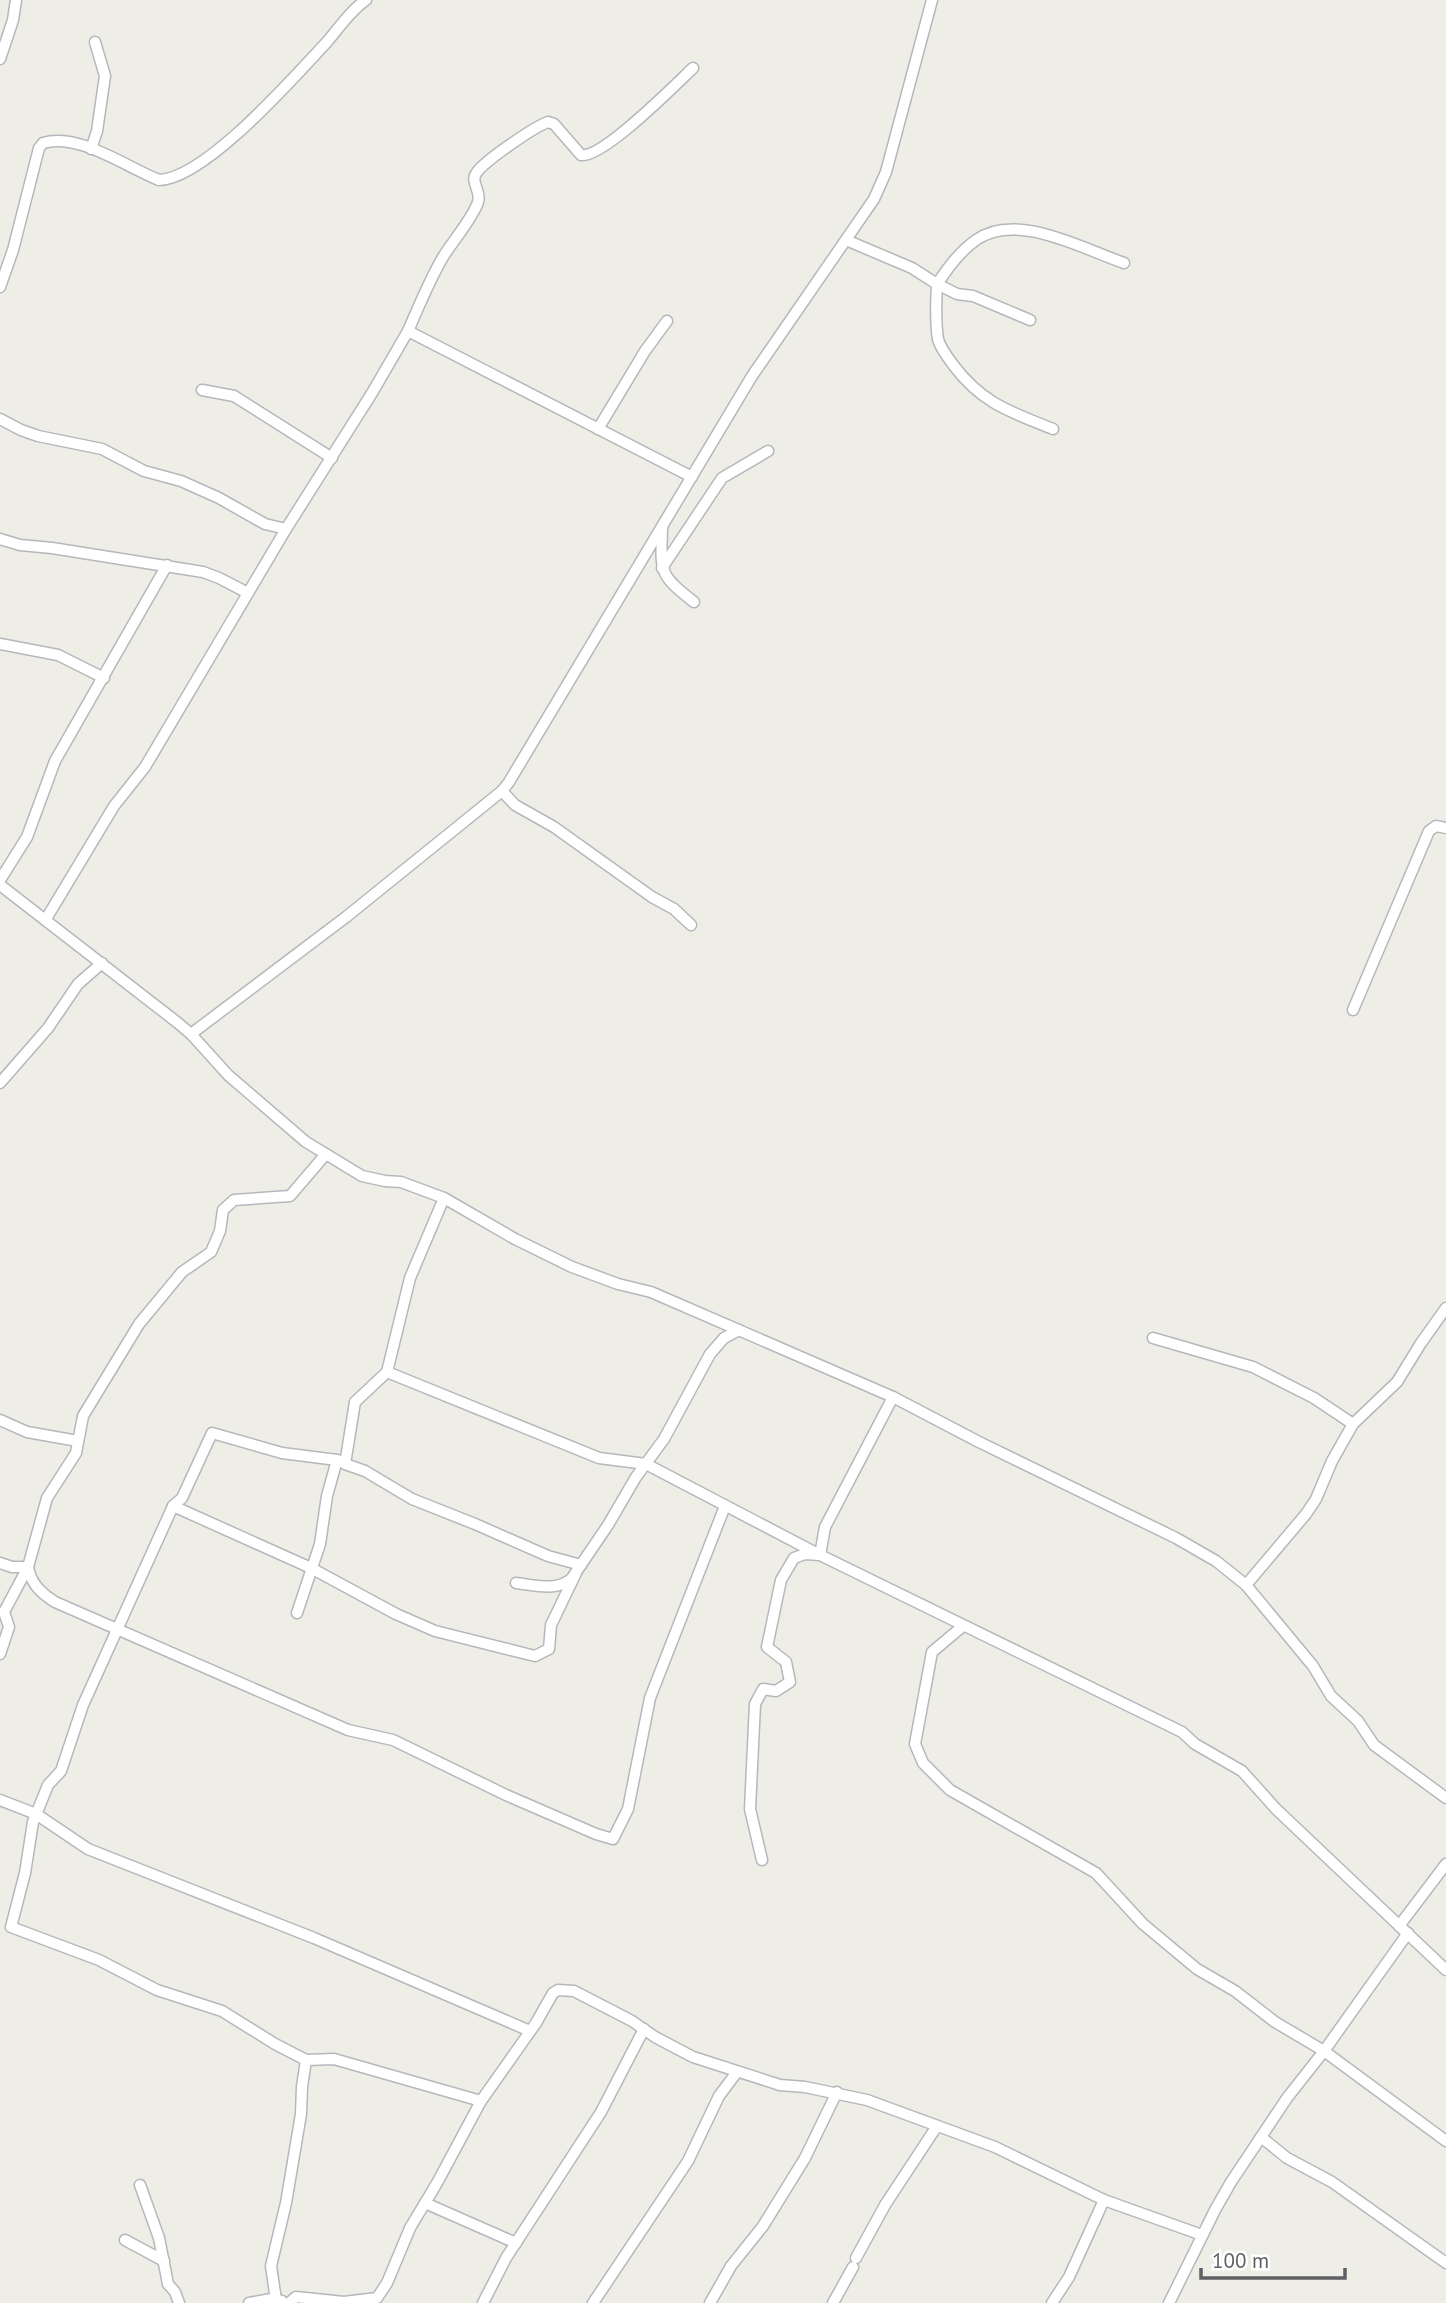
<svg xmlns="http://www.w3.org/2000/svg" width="1446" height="2303" viewBox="0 0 1446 2303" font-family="'PT Sans',sans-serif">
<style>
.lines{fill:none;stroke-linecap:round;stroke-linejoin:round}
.street-casing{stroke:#b6b7bc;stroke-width:13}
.street{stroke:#fff;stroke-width:10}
</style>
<rect width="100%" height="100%" fill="#efeee6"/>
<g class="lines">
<!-- street casing -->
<g class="street-casing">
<g id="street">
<path d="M0,59L13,20L16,0"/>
<path d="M91,149L97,131L105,76L95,42"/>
<path d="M846,240L912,268L937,284C936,302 935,321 938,339C940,348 949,359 954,366C983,404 1011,412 1053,429"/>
<path d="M0,287L13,250L39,148L43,143C78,132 126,167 159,180C205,179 293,78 326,43C339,28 350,11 366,0"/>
<path d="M1030,320L973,296L957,294L937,284C948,268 959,252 976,240C1016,211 1083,249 1124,263"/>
<path d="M408,331C419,306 429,281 443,257C452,242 473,218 478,202C482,191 469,182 477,172C486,160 534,127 548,122L554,124L581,155C602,159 675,85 693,68"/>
<path d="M202,390L234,396L332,458"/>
<path d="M0,419L21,430L38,436L102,449L144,471L181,481L219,498L265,524L286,529"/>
<path d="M598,429L645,351L667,321"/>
<path d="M662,528C661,572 658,574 694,602"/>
<path d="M0,539L20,545L52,548L203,572L219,578L248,593"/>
<path d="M662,568L722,478L768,451"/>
<path d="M0,644L58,655L104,678"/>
<path d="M502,791L515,805L554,827L652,897L674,909L691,925"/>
<path d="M0,880L27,837L55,761L167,565"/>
<path d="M0,885L178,1023L191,1034L228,1075L306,1142L362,1176L385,1181L401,1182L444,1198L515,1239L572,1267L618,1284L651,1292L893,1397L979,1442L1176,1538L1216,1561L1246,1585"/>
<path d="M46,919L114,806L145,767L286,529L372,393L408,331L692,477"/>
<path d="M1353,1010L1429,831L1436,826L1446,828"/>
<path d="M191,1034L346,917L502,791L509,782L752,376L874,199L886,172L932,0"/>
<path d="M0,1083L48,1028L78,984L102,963"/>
<path d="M444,1198L410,1278L387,1372L599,1458L646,1464L820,1555L1182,1732L1195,1744L1242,1771L1276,1809L1446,1970"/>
<path d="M1446,1308L1421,1343L1397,1382L1353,1424L1332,1461L1316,1499L1306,1514L1246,1585L1313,1666L1331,1696L1358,1721L1374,1745L1446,1798"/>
<path d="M1153,1338L1253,1367L1314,1398L1353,1424"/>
<path d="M387,1372L355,1402L345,1464L365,1471L412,1499L475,1524L548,1556L581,1565"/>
<path d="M0,1420L27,1432L78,1441"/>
<path d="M337,1460L282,1453L212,1433L182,1498L173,1506L83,1705L61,1771L48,1785L33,1822L25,1873L11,1927L99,1960L157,1990L222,2011L275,2044L306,2060L334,2059L481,2101"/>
<path d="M173,1506L311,1568L396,1614L435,1631L535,1656L549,1649L551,1625L576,1573"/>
<path d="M0,1563L12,1567H28C31,1584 41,1593 55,1602L348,1730L393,1740L506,1795L596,1834L613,1839L628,1809L650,1698L725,1506"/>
<path d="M516,1583C534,1585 558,1592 572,1578L608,1525L636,1477L664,1439L710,1354L724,1338L739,1330"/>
<path d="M297,1613L320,1544L327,1496L337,1460L342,1462"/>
<path d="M963,1626L932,1652L915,1744L923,1763L950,1790L1096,1873L1143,1924L1197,1969L1235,1991L1275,2022L1324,2051L1446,2141"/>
<path d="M0,1654L9,1627L4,1612L28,1567L47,1498L76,1453L83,1416L139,1324L182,1272L211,1252L220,1231L223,1210L234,1200L290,1196L326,1154"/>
<path d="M0,1800L36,1814L88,1849L314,1938L530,2031"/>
<path d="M762,1860L750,1809L755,1704L763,1689L776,1691L790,1682L786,1662L767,1647L781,1580L794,1558L805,1554L820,1555L825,1527L893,1397"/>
<path d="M1399,1926L1446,1864"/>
<path d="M1261,2137L1287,2158L1332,2182L1446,2263"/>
<path d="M140,2185L159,2238L168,2284L175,2292L179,2303"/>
<path d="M425,2203L516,2243"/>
<path d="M125,2240L164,2261"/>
<path d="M856,2258L885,2205L937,2126"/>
<path d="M276,2300L271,2266L286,2203L301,2114L302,2087L306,2060"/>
<path d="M249,2303L271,2299L282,2301"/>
<path d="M289,2303L296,2297L344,2302L377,2298L387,2283L410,2228L437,2183L481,2101L536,2023L553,1993L558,1990L574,1991L632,2021L655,2037L693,2057L780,2085L805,2087L867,2100L995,2147L1104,2200L1202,2235"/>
<path d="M483,2303L506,2258L601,2112L644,2029"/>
<path d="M593,2303L688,2161L719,2096L737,2072"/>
<path d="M710,2303L731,2266L763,2226L805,2158L837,2092"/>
<path d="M833,2303L853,2267"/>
<path d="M1052,2303L1069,2277L1104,2200"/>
<path d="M1169,2303L1215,2210L1231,2182L1287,2098L1324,2051L1408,1933"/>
</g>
</g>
<!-- street -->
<use href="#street" class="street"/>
</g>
<!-- scale -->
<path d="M1201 2268v10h144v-10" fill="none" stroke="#5e6065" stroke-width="3.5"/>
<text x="1212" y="2268" font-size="21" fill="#5e6065" stroke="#ffffff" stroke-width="5" paint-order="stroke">100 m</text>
</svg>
